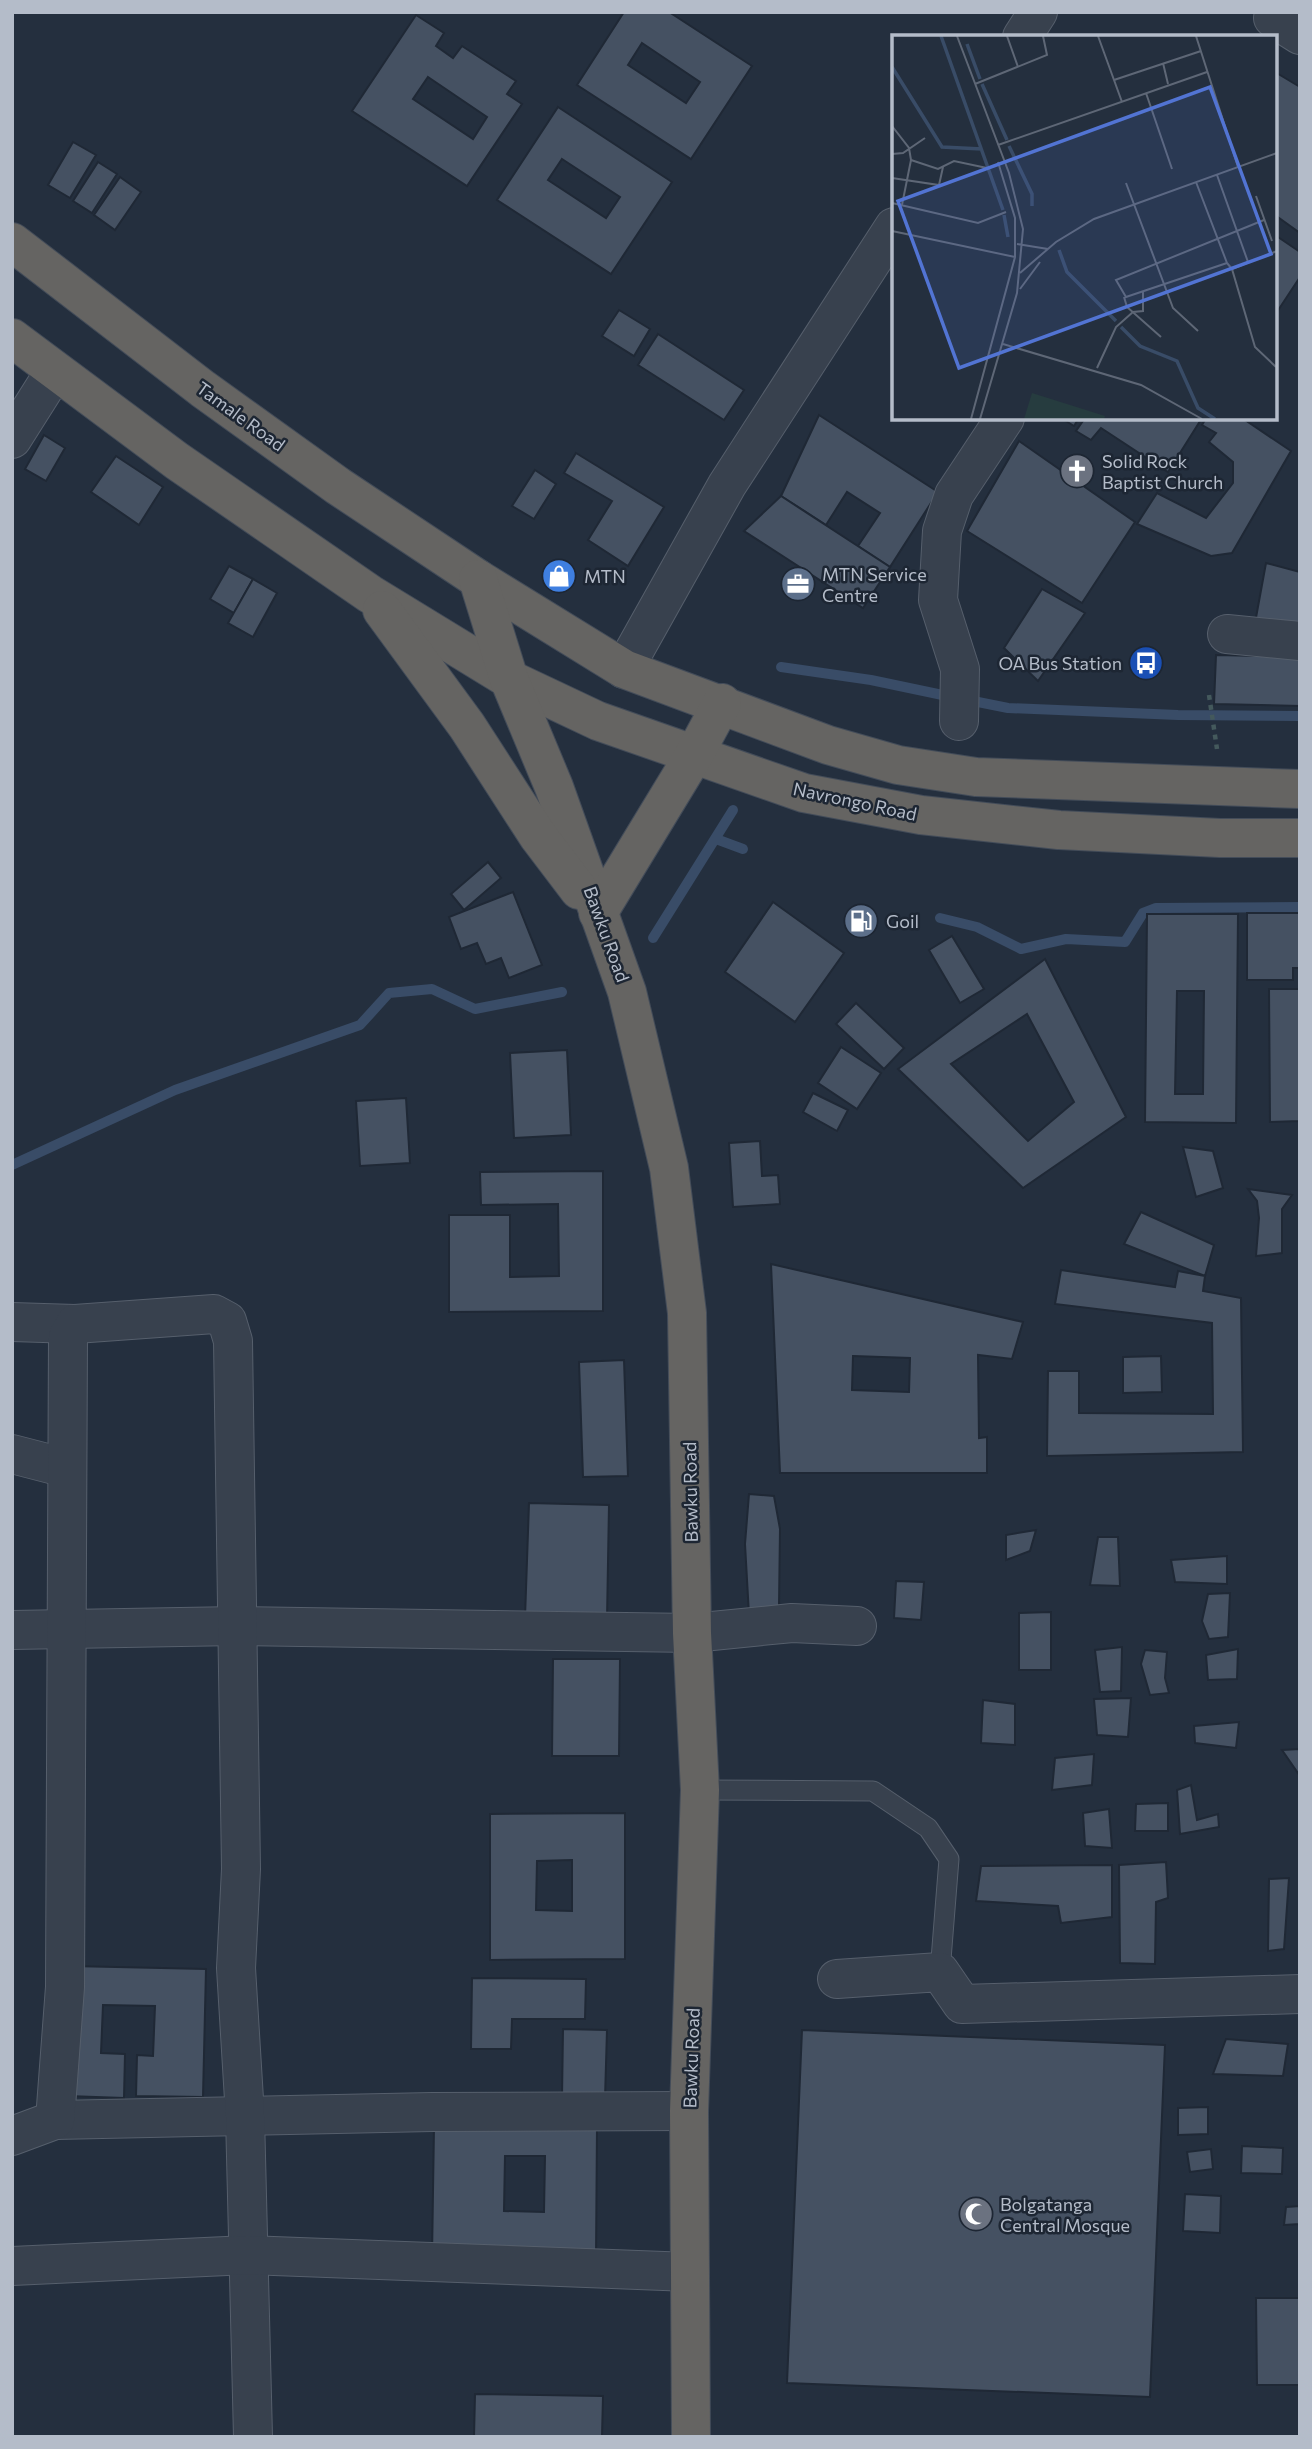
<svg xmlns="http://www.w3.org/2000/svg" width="1312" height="2449" viewBox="0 0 1312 2449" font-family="Commissioner,sans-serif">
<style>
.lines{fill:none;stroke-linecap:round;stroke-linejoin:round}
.stream{stroke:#394c67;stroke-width:10}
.building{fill:#455162;stroke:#1f2835;stroke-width:2;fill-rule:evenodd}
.service-casing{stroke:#565f6c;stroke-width:21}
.minor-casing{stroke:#565f6c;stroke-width:40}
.trunk-casing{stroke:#434c59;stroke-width:40}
.path{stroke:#44595c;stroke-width:4.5;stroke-dasharray:5 5;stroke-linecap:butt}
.service{stroke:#38414e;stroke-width:19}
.minor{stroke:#38414e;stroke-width:38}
.trunk{stroke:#656462;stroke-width:38}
.labels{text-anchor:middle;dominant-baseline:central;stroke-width:5;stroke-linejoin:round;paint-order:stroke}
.street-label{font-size:18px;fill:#b4bcc9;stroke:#1d2633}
.poi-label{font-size:18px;fill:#b4bcc9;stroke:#1d2633;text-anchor:start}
.inset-river{fill:none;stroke:#394c67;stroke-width:3.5}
.inset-road{fill:none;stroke:#5e6776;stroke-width:2}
.view{fill:#5274d3;fill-opacity:0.15;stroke:#5274d3;stroke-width:3.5}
.inset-edge{fill:none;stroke:#b4bcc9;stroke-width:3.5}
</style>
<rect width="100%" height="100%" fill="#242f3e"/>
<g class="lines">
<!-- stream -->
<g class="stream">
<path d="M781,667L871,680L952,697"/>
<path d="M968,700L1008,708L1178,715L1300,716"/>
<path d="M716,839L743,849"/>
<path d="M940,918L977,927L1021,949L1066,939L1125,942L1143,913L1156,908L1300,907"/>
<path d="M653,938L733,810"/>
<path d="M12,1165L175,1090L360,1025L389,993L432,989L475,1009L562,992"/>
</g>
</g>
<!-- building -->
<g class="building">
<path d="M624,12H669L752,66L691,159L577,85ZM642,43L700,82L686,103L628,65Z"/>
<path d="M416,15L444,33L436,46L453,58L462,46L516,81L507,94L522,104L467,186L352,111ZM428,77L487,117L473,139L413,99Z"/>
<path d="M1275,72L1300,87V233L1275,215Z"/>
<path d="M558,107L672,182L611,274L497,200ZM562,159L620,197L606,218L548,180Z"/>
<path d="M73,142L96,155L70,198L48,185Z"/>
<path d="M98,162L117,174L92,213L73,201Z"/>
<path d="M120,177L141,192L115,230L94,215Z"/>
<path d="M1275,235L1300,252V277L1275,315Z"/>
<path d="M619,310L650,329L634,356L602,336Z"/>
<path d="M658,334L744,390L724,420L638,365Z"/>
<path d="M819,415L938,492L890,567L858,546L880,513L847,492L826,525L781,496Z"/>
<path d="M1061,418H1079L1074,426Z"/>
<path d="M1085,418H1202L1168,472L1101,428L1091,440L1076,431Z"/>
<path d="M1206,418H1242L1291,451L1232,553L1211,556L1137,524L1157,493L1206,518L1233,483V462L1209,442L1216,433L1202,425Z"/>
<path d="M44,435L65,448L46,481L25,469Z"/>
<path d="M1019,441L1135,522L1082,603L967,531Z"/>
<path d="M576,453L664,507L628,566L588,540L612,501L564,473Z"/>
<path d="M116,456L163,487L139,525L91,492Z"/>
<path d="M535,470L556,484L534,519L512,506Z"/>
<path d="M781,496L890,567L863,608L744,531Z"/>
<path d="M1266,563L1300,572V632L1255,623Z"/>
<path d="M229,566L253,579L234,613L210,599Z"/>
<path d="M253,579L277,593L253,637L228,623Z"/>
<path d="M1042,589L1085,613L1038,681L1004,648Z"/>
<path d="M1216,655L1300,657V706L1214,704Z"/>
<path d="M488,862L501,878L464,910L451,894Z"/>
<path d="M513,892L542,965L509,978L501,958L486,964L477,943L461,949L449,917Z"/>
<path d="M773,902L844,953L795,1022L725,972Z"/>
<path d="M1247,913H1300V968H1293V980H1247Z"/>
<path d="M1147,914H1238L1236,1123L1145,1122ZM1177,991H1204L1203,1094H1175Z"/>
<path d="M952,936L984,989L960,1003L929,950Z"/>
<path d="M1045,959L1126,1117L1023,1188L898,1069ZM1027,1014L1074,1102L1028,1141L951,1064Z"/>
<path d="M1269,989H1300V1121L1270,1122Z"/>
<path d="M856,1003L904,1048L884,1069L836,1024Z"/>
<path d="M841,1047L881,1073L857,1109L818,1083Z"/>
<path d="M567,1050L571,1135L514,1138L510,1053Z"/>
<path d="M813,1093L848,1110L837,1131L803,1112Z"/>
<path d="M406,1098L410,1163L360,1166L356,1101Z"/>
<path d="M760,1141L762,1176L778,1175L780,1204L733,1207L729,1143Z"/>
<path d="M1183,1147L1213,1151L1223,1188L1196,1197Z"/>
<path d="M603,1171V1311L449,1312V1215H510V1277L559,1276L558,1204L481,1205L480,1172Z"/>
<path d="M1248,1189L1292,1195L1282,1209V1253L1256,1256L1259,1218L1257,1201Z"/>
<path d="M1141,1212L1214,1245L1205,1276L1124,1244Z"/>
<path d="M771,1264L1023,1322L1012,1359L978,1355L979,1438L987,1437V1473H780ZM853,1356L910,1358L909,1392L852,1390Z"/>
<path d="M1061,1270L1175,1287L1178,1271L1205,1276L1203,1291L1241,1298L1243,1452L1047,1456L1048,1371H1079V1413L1213,1414L1212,1323L1055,1304Z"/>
<path d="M1161,1356L1162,1392L1123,1393V1357Z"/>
<path d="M624,1360L628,1476L583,1477L579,1362Z"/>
<path d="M749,1494L774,1496L780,1529L779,1606L749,1615L745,1544Z"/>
<path d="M529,1503L609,1505L607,1620L525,1618Z"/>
<path d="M1036,1530L1030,1551L1006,1560V1535Z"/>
<path d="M1098,1537H1118L1120,1586L1090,1585Z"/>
<path d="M1227,1556V1584L1175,1582L1171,1560Z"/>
<path d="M896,1581L924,1582L921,1620L894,1618Z"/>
<path d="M1230,1593L1228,1637L1209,1639L1202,1621L1208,1594Z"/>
<path d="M1051,1612V1670H1019V1613Z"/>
<path d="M1122,1647L1121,1691L1100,1692L1095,1650Z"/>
<path d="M1238,1649L1237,1679L1208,1680L1206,1655Z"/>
<path d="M1145,1650L1167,1652L1165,1678L1169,1693L1150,1695L1141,1664Z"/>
<path d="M553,1659H620L619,1756H552Z"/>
<path d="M1131,1698L1128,1737L1097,1735L1094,1699Z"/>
<path d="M983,1700L1015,1704V1745L981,1743Z"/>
<path d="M1239,1722L1236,1748L1195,1743L1194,1726Z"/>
<path d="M1300,1749V1776L1282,1750Z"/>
<path d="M1094,1754L1092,1785L1052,1790L1055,1758Z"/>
<path d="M1191,1785L1197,1820L1218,1814L1219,1827L1180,1834L1177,1790Z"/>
<path d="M1168,1803V1831H1135L1136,1804Z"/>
<path d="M1109,1809L1112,1848L1085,1846L1083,1813Z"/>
<path d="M625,1813V1959L490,1960V1814ZM572,1860V1911L536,1910L537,1861Z"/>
<path d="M1166,1862L1168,1898L1156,1902L1155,1964L1120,1963L1119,1865Z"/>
<path d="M1112,1865V1917L1061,1923L1058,1906L976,1901L981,1866Z"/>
<path d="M1289,1878L1284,1949L1268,1951L1269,1879Z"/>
<path d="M71,1966L206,1969L203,2097L136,2096L137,2055L153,2056L155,2006L103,2005L101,2053L125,2054L124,2098L67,2096Z"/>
<path d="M472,1978L586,1979L585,2019H512L511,2049H471Z"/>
<path d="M563,2029L607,2030L605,2099L562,2098Z"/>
<path d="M802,2030L1165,2045L1150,2397L787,2383Z"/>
<path d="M1226,2039L1288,2044L1283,2076L1213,2074Z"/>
<path d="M1208,2107V2134L1178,2135V2108Z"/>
<path d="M434,2126L597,2127L596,2258L432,2257ZM505,2156H545L544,2212L504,2211Z"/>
<path d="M1242,2146L1283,2148L1282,2174L1241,2173Z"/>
<path d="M1211,2149L1213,2169L1190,2172L1187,2152Z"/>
<path d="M1185,2194L1221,2196L1220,2233L1183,2231Z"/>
<path d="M1300,2206V2224L1284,2225L1286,2207Z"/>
<path d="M1256,2298H1300V2385H1257Z"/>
<path d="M475,2394L603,2396L602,2437H474Z"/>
</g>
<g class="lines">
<!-- service casing -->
<g class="service-casing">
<path id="service" d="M700,1790L873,1791L928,1828L949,1859L940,1972"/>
</g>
<!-- minor casing -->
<g class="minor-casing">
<g id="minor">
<path d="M1273,18L1300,35"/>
<path d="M1022,37L1038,12"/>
<path d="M12,439L55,371"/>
<path d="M1227,634L1300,641"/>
<path d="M624,669L727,485L894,227"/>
<path d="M959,721L960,669L938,600L942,531L954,495L1005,418"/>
<path d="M12,1322L75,1324"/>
<path d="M12,1454L66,1468"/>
<path d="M12,1630L237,1626L692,1633L792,1623L857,1626"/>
<path d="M837,1979L940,1972L962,2004L1300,1994"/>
<path d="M55,2120L432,2112L689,2111"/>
<path d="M12,2136L55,2120L65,1987L68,1337L75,1324L214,1314L227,1321L233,1341L241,1869L236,1968L245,2116L253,2437"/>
<path d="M12,2266L248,2255L690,2272"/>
</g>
</g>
<!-- trunk casing -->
<g class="trunk-casing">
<g id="trunk">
<path d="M12,242L203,389L338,486L478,579L624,669L828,745L898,765L976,777L1300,789"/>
<path d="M12,338L177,461L370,594L509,679L598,721L804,793L921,815L1059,830L1220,838H1300"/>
<path d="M478,579L509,679L554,787L627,992L669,1168L687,1313L692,1633L700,1790L689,2111L691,2437"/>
<path d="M382,610L467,726L538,836L579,890"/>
<path d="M598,913L694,755L722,703"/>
</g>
</g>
<!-- path -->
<path class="path" d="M1209,695L1217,749"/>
<!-- service -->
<use href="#service" class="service"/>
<!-- minor -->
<use href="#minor" class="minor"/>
<!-- trunk -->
<use href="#trunk" class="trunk"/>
</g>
<!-- icons -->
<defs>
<g id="church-disc" transform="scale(1.75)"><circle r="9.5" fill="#6b7280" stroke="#1d2633"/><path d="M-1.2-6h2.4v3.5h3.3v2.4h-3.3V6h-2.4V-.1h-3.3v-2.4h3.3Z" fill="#fff"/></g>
<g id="shop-disc" transform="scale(1.75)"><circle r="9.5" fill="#3f7fe0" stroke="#1d2633"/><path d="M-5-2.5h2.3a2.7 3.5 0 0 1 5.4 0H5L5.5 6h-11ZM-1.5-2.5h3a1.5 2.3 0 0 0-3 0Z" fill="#fff"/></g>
<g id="office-disc" transform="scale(1.75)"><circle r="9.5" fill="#5c6f8a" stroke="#1d2633"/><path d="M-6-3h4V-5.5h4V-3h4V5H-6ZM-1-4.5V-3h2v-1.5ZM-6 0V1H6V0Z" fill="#fff"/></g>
<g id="bus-disc" transform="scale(1.75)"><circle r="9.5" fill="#1a4fb4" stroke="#1d2633"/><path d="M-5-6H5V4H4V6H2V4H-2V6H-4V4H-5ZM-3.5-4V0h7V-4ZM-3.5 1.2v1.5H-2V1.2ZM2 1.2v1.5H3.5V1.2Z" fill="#fff"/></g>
<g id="fuel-disc" transform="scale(1.75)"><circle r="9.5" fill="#5c6f8a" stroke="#1d2633"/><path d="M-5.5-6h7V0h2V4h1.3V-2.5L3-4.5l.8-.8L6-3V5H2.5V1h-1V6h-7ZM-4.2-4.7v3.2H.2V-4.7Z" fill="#fff"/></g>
<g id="mosque-disc" transform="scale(1.75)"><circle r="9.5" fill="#6b7280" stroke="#1d2633"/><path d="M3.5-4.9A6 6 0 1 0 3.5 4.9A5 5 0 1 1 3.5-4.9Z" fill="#fff"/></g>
</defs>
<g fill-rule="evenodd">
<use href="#church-disc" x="1077" y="471"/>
<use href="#shop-disc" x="559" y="576"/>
<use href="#office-disc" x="798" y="584"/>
<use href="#bus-disc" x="1146" y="663"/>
<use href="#fuel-disc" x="861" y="921"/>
<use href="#mosque-disc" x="976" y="2214"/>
</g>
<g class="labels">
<!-- street labels -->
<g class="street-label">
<text transform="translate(241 416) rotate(36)">Tamale Road</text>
<text transform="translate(855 801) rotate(12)">Navrongo Road</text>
<text transform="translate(607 934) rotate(70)">Bawku Road</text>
<text transform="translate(690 1492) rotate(-91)">Bawku Road</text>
<text transform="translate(691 2058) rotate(-88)">Bawku Road</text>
</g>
<!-- poi labels -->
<g class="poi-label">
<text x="1102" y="461">Solid Rock<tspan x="1102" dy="21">Baptist Church</tspan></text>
<text x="822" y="574">MTN Service<tspan x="822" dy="21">Centre</tspan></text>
<text x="584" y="576">MTN</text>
<text x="1122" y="663" text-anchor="end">OA Bus Station</text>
<text x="886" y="921">Goil</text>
<text x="1000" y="2204">Bolgatanga<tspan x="1000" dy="21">Central Mosque</tspan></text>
</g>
</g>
<!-- overview -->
<g transform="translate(892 35)">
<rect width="385" height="385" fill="#242f3e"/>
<path d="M140,358L213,381L212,384H132Z" fill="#263c3f"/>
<path class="inset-river" d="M49,1L111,175M75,9L88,44M0,32L50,112L90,114M90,49L115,105M117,111L140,159V171M112,180L116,202M167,215L175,237L224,286M229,292L248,311L285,326L306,373L323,384"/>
<path class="inset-road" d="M65,1L117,138L131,194L125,258L88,384M115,1L126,32M206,1L230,67M304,1L346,132M271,28L276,49M222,45L309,16M83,49L155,20L151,1M254,58L280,134M0,91L17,113L19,125L10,170M106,110L315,37M0,119L11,118L33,103M19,125L46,134L62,126L95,133M325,140L356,227M0,143L47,150L51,132M304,147L335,228M234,148L281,273L306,296M364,161L380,206M0,168L86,188L114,177M0,196L123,222M125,209L156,214M340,234L335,228L234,262L224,245L372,185M128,238L164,207L202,184L385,118M128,254L148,227M232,262L235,272L269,302M111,309L249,350L310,384M384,332L363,312L340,234L385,216M205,333L224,292L241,277L251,276V257M79,384L123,222V183L106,127"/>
<path class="view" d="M318,52L379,219L67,333L6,166Z"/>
<rect width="385" height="385" class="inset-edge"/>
</g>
<!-- border -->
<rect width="1312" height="2449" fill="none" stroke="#b4bcc9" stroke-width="28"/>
</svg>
